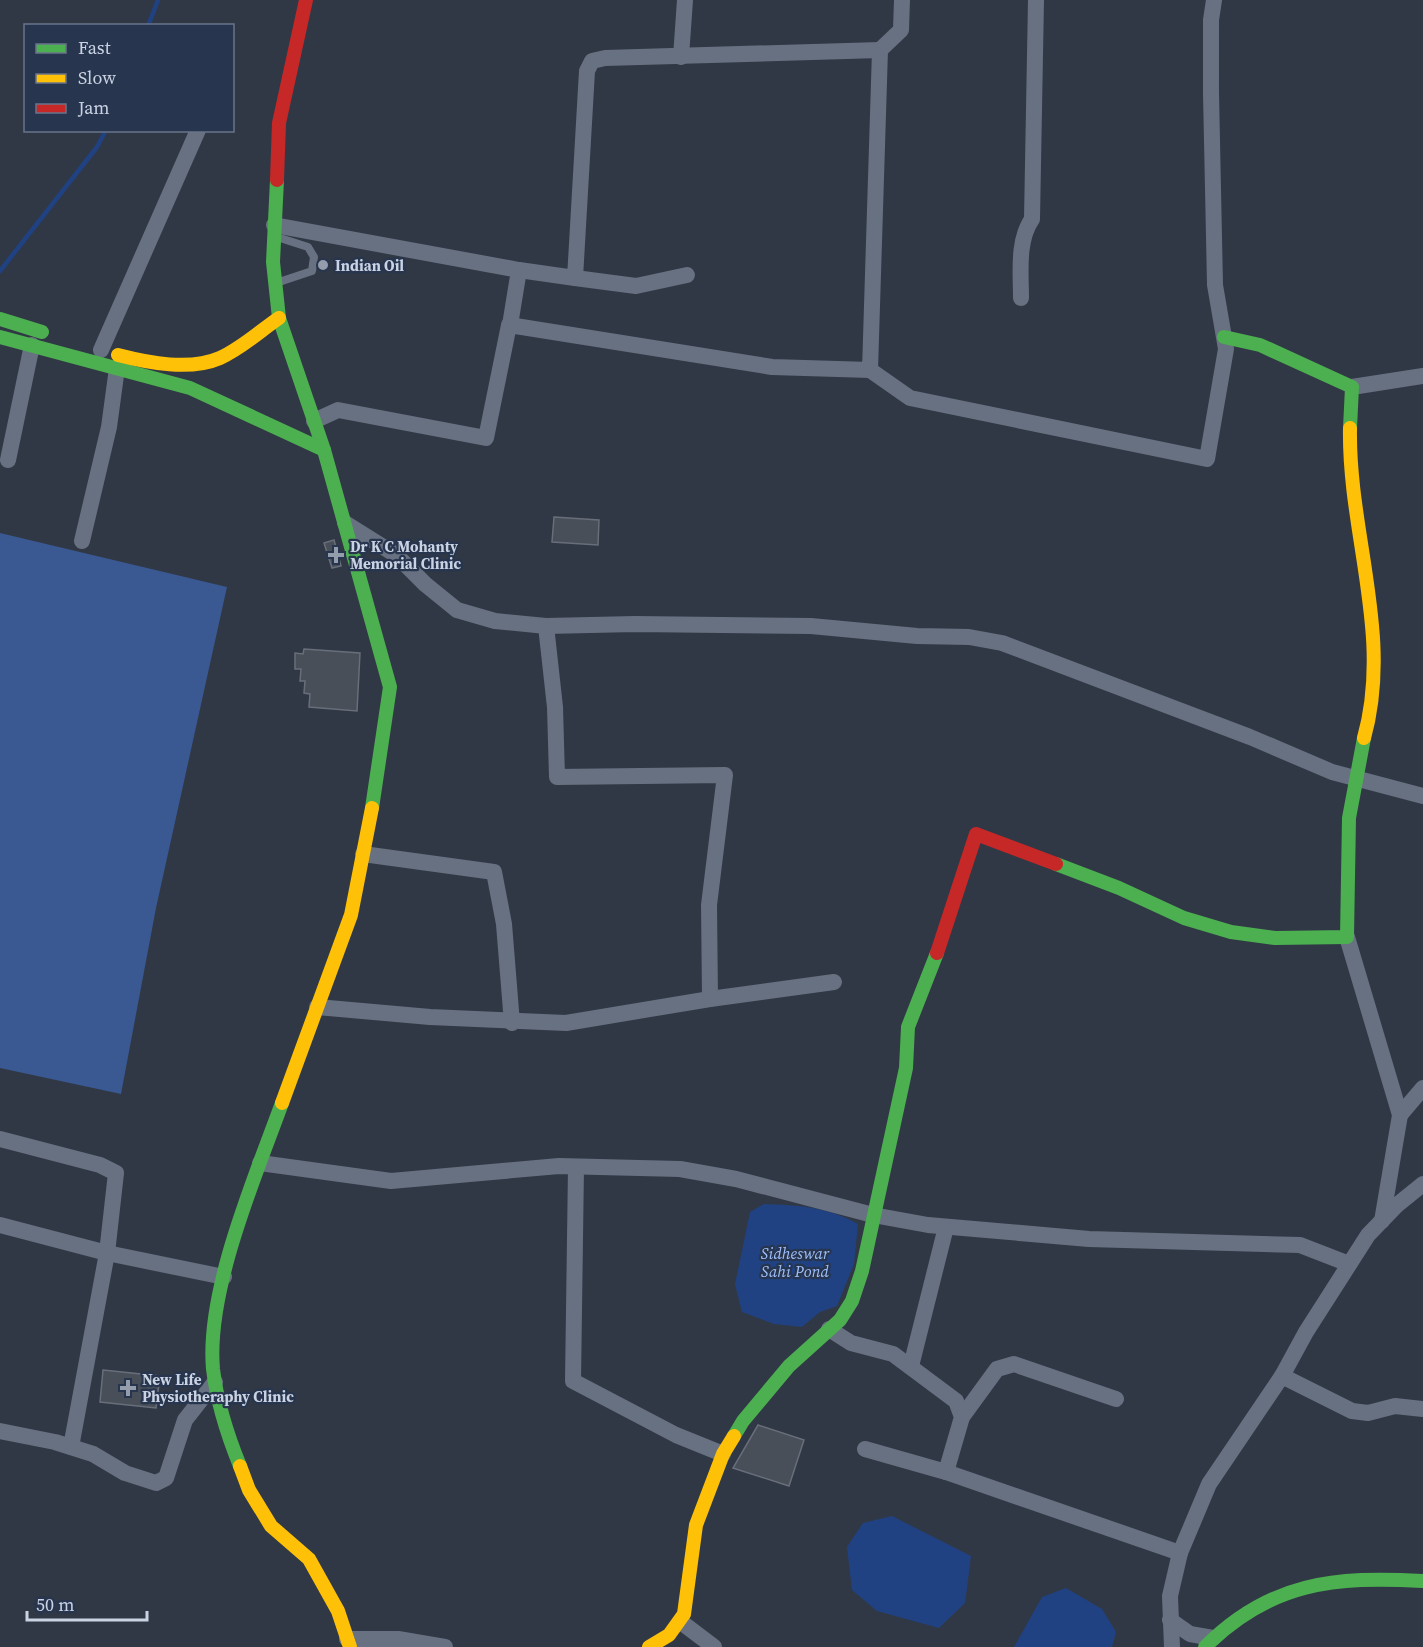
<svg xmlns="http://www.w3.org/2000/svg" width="1423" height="1647" viewBox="0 0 1423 1647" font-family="'Source Serif 4',serif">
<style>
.green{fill:#3a5891}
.water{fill:#214282}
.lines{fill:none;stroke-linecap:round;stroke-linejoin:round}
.stream{stroke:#214282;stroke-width:4.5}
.building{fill:#484f59;stroke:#686e7a;stroke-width:1.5}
.lane{stroke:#687181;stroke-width:8}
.street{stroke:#687181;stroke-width:16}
.fast{stroke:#4caf50;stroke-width:14}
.slow{stroke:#ffc107;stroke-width:14}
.jam{stroke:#c62828;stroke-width:14}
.poi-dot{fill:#949dac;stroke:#27354e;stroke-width:2}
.labels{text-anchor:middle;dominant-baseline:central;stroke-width:4.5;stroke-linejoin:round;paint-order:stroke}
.poi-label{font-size:15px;font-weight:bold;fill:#cad3e3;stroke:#27354e;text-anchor:start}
.water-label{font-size:16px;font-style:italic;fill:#9fbffa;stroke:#27354e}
</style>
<rect width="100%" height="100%" fill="#303845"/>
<!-- green -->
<path class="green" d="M0,533L227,587L156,908L121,1094L0,1068Z"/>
<!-- water -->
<g class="water">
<path d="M764,1204C798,1205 828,1207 858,1224L854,1264L837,1306L820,1312L802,1327L774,1324L742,1312L735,1284L750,1212Z"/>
<path d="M892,1516L971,1556L965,1603L939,1628L877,1611L852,1590L847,1547L863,1523Z"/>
<path d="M1066,1588L1102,1609L1116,1632L1112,1647H1014L1042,1597Z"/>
</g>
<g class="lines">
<!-- stream -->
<g class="stream">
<path d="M148,26L158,0"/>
<path d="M0,271L97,147L106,130"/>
</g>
</g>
<!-- building -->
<g class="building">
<path d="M554,517L599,520L598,545L552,542Z"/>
<path d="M334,540L341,566L332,568L324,543Z"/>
<path d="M304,649L360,653L357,711L309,707L310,694L304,693L305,681H300L301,669H295V653L303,654Z"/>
<path d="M103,1370L160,1376L156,1408L100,1402Z"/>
<path d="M758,1425L804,1440L789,1486L733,1468Z"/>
</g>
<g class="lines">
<!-- lane -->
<path class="lane" d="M277,237L308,247L314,257L312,271L279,282"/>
<!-- street -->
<g class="street">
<path d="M681,57L685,0"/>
<path d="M274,225L519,270L510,325"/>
<path d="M519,270L575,278L587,71L592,61L605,58L880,50"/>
<path d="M575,278L636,286L687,275"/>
<path d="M1021,298C1021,273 1017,241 1032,219L1036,0"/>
<path d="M101,350L198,130"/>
<path d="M870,370L910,398L1207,459L1226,349L1215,285L1211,93V20L1214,0"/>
<path d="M1352,387L1423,376"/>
<path d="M314,421L338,410L486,438L509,325L772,367L870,370L880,50L901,30L902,0"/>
<path d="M8,460L32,345"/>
<path d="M345,523L396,555L425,584L457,610L495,621L546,626L635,624L811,626L917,636L969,637L1002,643L1250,737L1332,772L1423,796"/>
<path d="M82,541L109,427L117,368"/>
<path d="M546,626L555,707L557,777L725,775L709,905L710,999"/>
<path d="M363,854L494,872L504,924L512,1023"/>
<path d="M1347,937L1400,1115L1382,1221"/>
<path d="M317,1007L430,1017L566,1023L710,999L834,982"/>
<path d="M1400,1115L1423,1088"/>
<path d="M0,1139L100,1165L116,1173L107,1253L71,1447"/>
<path d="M260,1163L391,1181L559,1166L680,1169L736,1179L873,1215L928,1225L1089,1239L1300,1245L1349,1264"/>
<path d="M576,1167L573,1381L676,1435L723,1454"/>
<path d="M0,1225L107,1253L224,1277"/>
<path d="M829,1329L851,1343L893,1354L956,1401L962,1417L946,1472"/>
<path d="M911,1366L946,1227"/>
<path d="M1282,1376L1352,1411L1368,1413L1395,1406L1423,1409"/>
<path d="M962,1417L997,1369L1014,1364L1116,1399"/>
<path d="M0,1431L55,1442L93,1454L125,1473L156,1483L166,1478L185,1420L215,1382"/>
<path d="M865,1449L946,1472L1180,1553"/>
<path d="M1170,1620L1190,1634L1213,1638"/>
<path d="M681,1622L714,1647"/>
<path d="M347,1639H398L445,1647"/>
<path d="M1172,1647L1170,1596L1180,1553L1209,1484L1282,1376L1306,1332L1368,1235L1397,1205L1423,1184"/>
</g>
<!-- fast -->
<g class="fast">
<path d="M277,180L273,262L279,318L324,450L390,687L372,808"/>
<path d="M0,319L42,332"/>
<path d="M0,337L190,388L324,450"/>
<path d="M1224,337L1260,345L1352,387L1350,428"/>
<path d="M1056,864L1119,888L1184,918L1231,932L1275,938L1347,937L1349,818L1364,738"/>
<path d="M734,1436L743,1421L789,1366L840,1320L852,1301L862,1271L906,1068L908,1027L937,953"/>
<path d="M240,1466C227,1434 217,1403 213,1369C206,1291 255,1177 282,1103"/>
<path d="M1205,1647C1270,1582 1335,1576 1423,1581"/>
</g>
<!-- slow -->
<g class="slow">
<path d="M118,355C149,363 190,371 220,358C242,348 260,331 279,318"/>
<path d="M1350,428C1348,532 1393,635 1364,738"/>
<path d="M282,1103L351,915L372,808"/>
<path d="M240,1466L249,1490L271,1526L309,1559L338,1611L350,1647"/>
<path d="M649,1647L669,1635L684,1614L696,1525L723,1454L734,1436"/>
</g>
<!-- jam -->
<g class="jam">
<path d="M277,180L279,123L306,0"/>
<path d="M937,953L976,834L1056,864"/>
</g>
</g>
<!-- markers -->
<g class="poi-dot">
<circle cx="323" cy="265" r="6"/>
<path d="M333 546h6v6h6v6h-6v6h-6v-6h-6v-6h6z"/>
<path d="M125 1379h6v6h6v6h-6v6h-6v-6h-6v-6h6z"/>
</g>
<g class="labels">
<!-- poi labels -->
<g class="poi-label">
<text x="335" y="265">Indian Oil</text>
<text x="350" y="546">Dr K C Mohanty<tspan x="350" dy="17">Memorial Clinic</tspan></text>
<text x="142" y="1379">New Life<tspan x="142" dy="17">Physiotheraphy Clinic</tspan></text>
</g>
<!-- water labels -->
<g class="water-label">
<text x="795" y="1253">Sidheswar<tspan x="795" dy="18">Sahi Pond</tspan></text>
</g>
</g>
<!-- legend -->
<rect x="24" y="24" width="210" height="108" fill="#27354e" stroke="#68748a" stroke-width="1.5"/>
<rect x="36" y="44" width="30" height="9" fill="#4caf50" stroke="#68748a" stroke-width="1.5"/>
<text x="78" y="54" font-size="18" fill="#cad3e3">Fast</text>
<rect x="36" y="74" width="30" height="9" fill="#ffc107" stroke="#68748a" stroke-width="1.5"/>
<text x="78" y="84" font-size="18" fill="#cad3e3">Slow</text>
<rect x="36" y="104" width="30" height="9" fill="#c62828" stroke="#68748a" stroke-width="1.5"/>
<text x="78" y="114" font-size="18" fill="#cad3e3">Jam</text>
<!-- scale -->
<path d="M27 1611v9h120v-9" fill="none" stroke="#cad3e3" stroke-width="3"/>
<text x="36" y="1611" font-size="18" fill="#cad3e3" stroke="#27354e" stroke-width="4.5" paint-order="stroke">50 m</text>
</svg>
